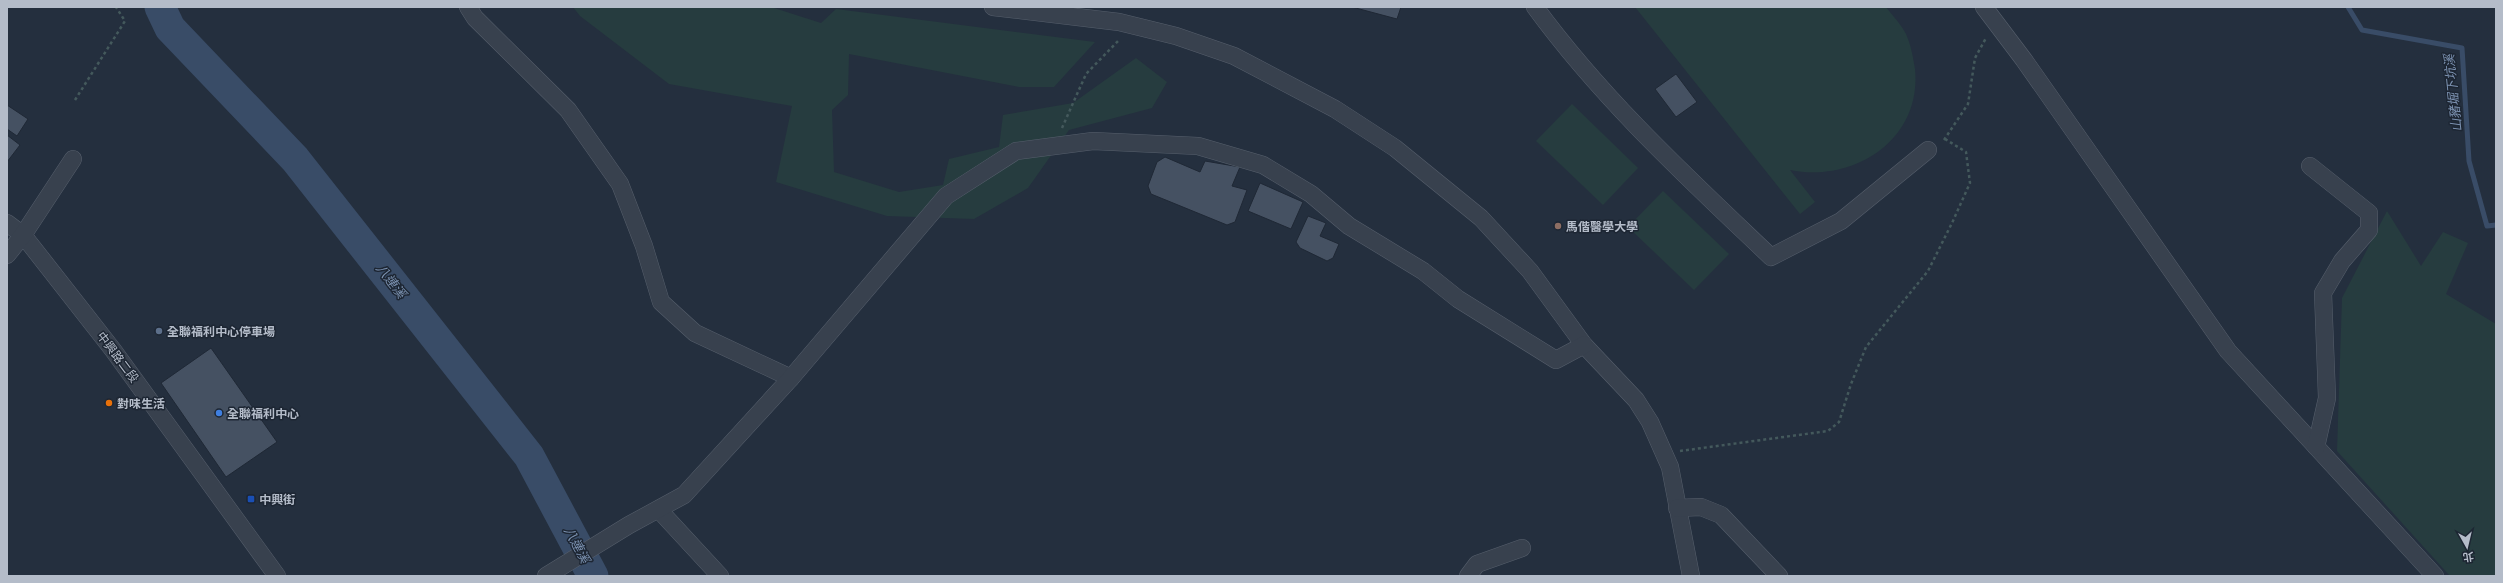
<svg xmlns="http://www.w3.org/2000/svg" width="2503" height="583" viewBox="0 0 2503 583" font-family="'PT Sans','Noto Sans TC',sans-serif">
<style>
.green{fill:#263c3f}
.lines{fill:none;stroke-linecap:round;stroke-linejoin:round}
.stream{stroke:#394c67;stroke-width:5}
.river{stroke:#394c67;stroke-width:31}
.building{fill:#455162;stroke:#1f2835}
.minor-casing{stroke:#565f6c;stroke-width:18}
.path{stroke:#44595c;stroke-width:2.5;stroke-dasharray:3 3;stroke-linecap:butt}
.minor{stroke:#38414e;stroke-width:17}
.education-dot{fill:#8d6e63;stroke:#1d2633;stroke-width:1.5}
.service-dot{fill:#5c6f8a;stroke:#1d2633;stroke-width:1.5}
.food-dot{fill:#e8710a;stroke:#1d2633;stroke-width:1.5}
.shop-dot{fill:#3f7fe0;stroke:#1d2633;stroke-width:1.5}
.transit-dot{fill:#1a4fb4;stroke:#1d2633;stroke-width:1.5}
.labels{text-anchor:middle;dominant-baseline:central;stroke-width:3;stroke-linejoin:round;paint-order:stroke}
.poi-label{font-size:12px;font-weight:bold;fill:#b4bcc9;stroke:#1d2633;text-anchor:start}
.street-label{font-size:12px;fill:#b4bcc9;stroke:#1d2633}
.water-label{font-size:13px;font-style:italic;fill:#7c92b1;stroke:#1d2633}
</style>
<rect width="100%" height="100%" fill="#242f3e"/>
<!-- green -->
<g class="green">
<path d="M573,7H771L821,23L836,9L1095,42L1054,87H1019L849,54L848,95L832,110L834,172L899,192L943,185L949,159L999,147L1003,115L1073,103L1136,58L1167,82L1152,108L1069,130L1028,188L974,219L887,216L776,182L792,106L669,84L580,16Z"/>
<path d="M1635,7H1886C1892,15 1901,24 1906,34C1911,45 1913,57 1915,69C1922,140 1854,183 1790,170L1815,202L1800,214Z"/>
<path d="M1572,104L1638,168L1603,205L1536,141Z"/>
<path d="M1663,191L1729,254L1694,290L1628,227Z"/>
<path d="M2387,211L2421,266L2443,232L2468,243L2446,294L2496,324V576H2450L2337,451L2342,298Z"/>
</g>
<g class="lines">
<!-- stream -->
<path class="stream" d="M2348,7L2362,30L2462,48L2469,161L2487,226L2496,225"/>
<!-- river -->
<path class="river" d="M160,7L170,28L295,159L529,456L593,576"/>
</g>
<!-- building -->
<g class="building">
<path d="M1352,7H1401L1397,19Z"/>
<path d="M1676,74L1697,102L1676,117L1655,89Z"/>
<path d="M7,105L28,119L17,136L7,129Z"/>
<path d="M7,135L20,145L7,162Z"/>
<path d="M1165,157L1200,172L1205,161L1240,167L1232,186L1247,190L1235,222L1227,225L1151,194L1148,186L1157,162Z"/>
<path d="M1260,183L1303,202L1291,229L1248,211Z"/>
<path d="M1308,216L1326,223L1320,236L1339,244L1333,258L1327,261L1300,248L1296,242Z"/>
<path d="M211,348L277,442L226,477L161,383Z"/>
</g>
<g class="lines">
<!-- minor casing -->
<g class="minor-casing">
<g id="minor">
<path d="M468,7L475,18L568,110L620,184L644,246L661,302L695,333L791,378"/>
<path d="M993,7L1119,22L1176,36L1234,56L1335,109L1395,148L1481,218L1530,271L1584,345L1636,400L1650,422L1670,467L1691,576"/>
<path d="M1535,7C1603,100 1688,178 1771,257L1841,221L1928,150"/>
<path d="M1984,7L2024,60L2228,351L2435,576"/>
<path d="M2310,166L2369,213V230L2342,261L2323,293L2327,398L2316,447"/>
<path d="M7,223L23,235L113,350L277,576"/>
<path d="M7,255L23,235L73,159"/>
<path d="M1677,508L1701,507L1721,515L1779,576"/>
<path d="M659,510L720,576"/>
<path d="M546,576L629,525L684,495L791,378L946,196L1016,151L1093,141L1198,146L1263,165L1311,194L1349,226L1423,271L1458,299L1556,360L1584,345"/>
<path d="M1468,576L1477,564L1522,548"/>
</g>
</g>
<!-- path -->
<g class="path">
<path d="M75,100L125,21L116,7"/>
<path d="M1062,128L1086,74L1119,40"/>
<path d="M1944,140L1968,104L1975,58L1986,38"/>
<path d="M1680,451L1828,431L1839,422L1851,384L1866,347L1928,271L1952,223L1970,183L1966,152L1945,139"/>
</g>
<!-- minor -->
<use href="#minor" class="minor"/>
</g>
<!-- markers -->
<circle class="education-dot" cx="1558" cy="226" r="4"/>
<circle class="service-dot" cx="159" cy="331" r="4"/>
<circle class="food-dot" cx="109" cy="403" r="4"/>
<circle class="shop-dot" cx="219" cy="413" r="4"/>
<rect class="transit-dot" x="247" y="495" width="8" height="8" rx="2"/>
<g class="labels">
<!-- poi labels -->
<g class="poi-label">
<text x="1566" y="226">馬偕醫學大學</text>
<text x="167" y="331">全聯福利中心停車場</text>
<text x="117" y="403">對味生活</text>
<text x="227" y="413">全聯福利中心</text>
<text x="259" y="499">中興街</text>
</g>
<!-- street labels -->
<g class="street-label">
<text transform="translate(118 357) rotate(53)">中興路二段</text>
</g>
<!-- water labels -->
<g class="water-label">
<text transform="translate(2453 93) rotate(-96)">山豬堀下坑溪</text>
<text transform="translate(391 281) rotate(52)">八連溪</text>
<text transform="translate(577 545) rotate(62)">八連溪</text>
</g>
</g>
<!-- border -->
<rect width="2503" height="583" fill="none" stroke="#b4bcc9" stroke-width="16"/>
<!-- north arrow -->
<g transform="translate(2467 547) rotate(172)" stroke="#1d2633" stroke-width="3" paint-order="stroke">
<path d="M0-3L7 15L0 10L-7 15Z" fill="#b4bcc9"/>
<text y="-6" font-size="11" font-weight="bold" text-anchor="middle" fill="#b4bcc9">北</text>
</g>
</svg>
